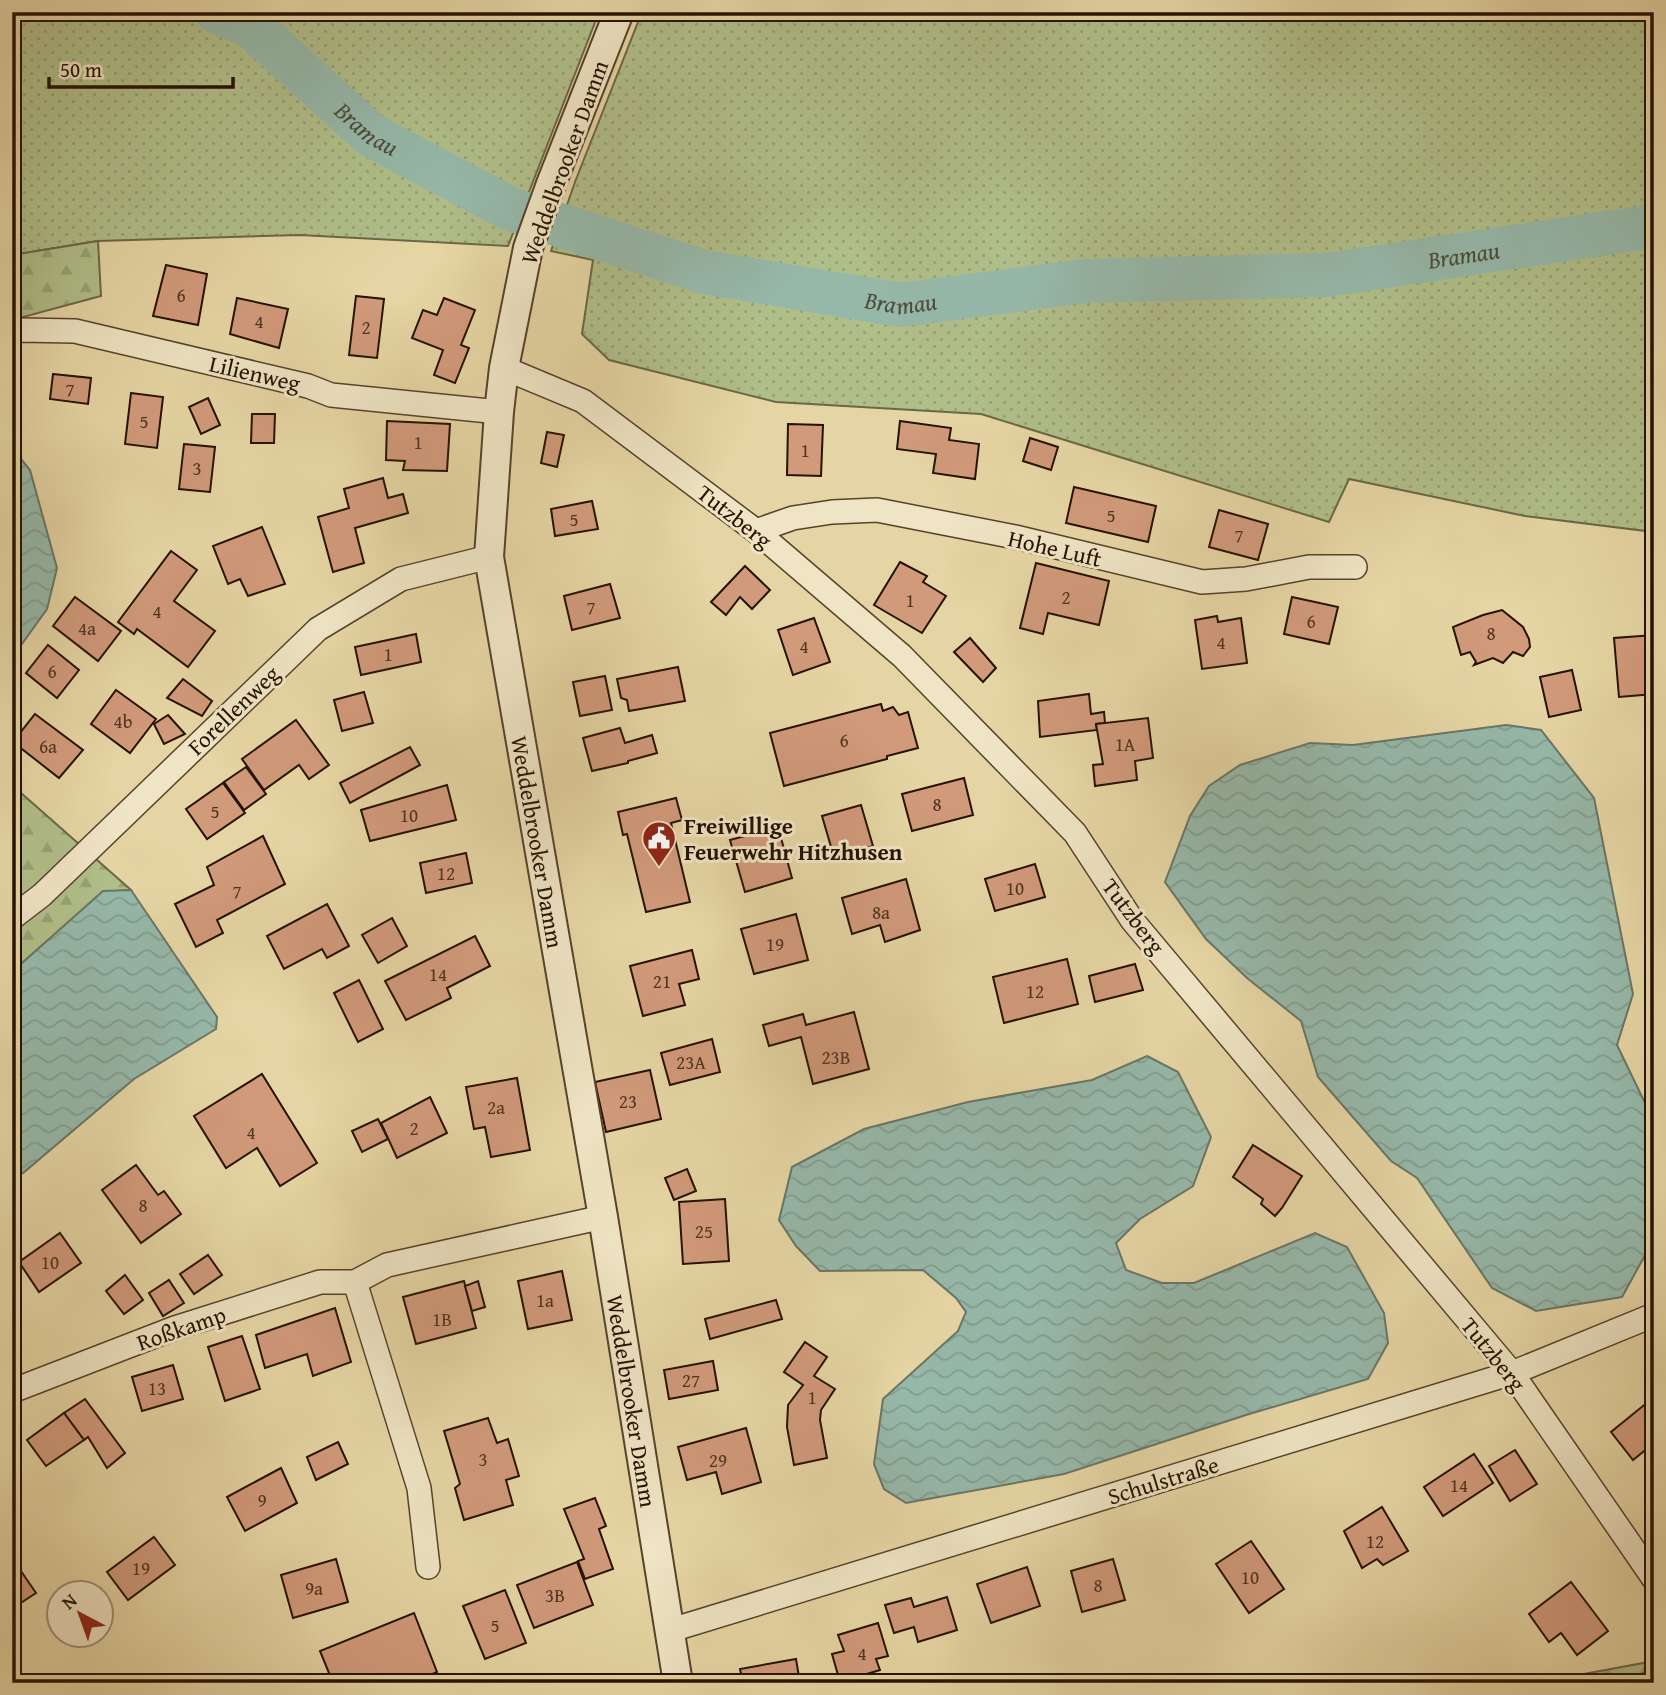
<svg xmlns="http://www.w3.org/2000/svg" width="1666" height="1695" viewBox="0 0 1666 1695" font-family="'Gentium Book Plus',serif">
<style>
.grass{fill:url(#grass-dots);stroke:#6a6845;stroke-width:2}
.forest{fill:url(#forest-firs);stroke:#6a6845;stroke-width:2}
.water{fill:url(#water-waves);stroke:#697666;stroke-width:2}
.lines{fill:none;stroke-linecap:round;stroke-linejoin:round}
.river{stroke:#96b8a9;stroke-width:44}
.building{fill:#d19a7b;stroke:#251201;stroke-width:2}
.minor-casing{stroke:#55432a;stroke-width:26}
.tertiary-casing{stroke:#55432a;stroke-width:32}
.minor{stroke:#efe4c4;stroke-width:23}
.tertiary{stroke:#efe4c4;stroke-width:28}
.labels{text-anchor:middle;dominant-baseline:central;stroke-width:6;stroke-linejoin:round;paint-order:stroke}
.number-label{font-size:19px;fill:#503420}
.street-label{font-size:23px;fill:#251201;stroke:#efe4c4}
.poi-label{font-size:23px;font-weight:bold;fill:#251201;stroke:#efe4c4;text-anchor:start}
.water-label{font-size:24px;font-style:italic;fill:#4d4c3c;stroke:#efe4c4}
</style>
<defs>
<pattern id="grass-dots" width="8" height="8" patternUnits="userSpaceOnUse" patternTransform="scale(1.75)"><rect width="8" height="8" fill="#b0be89"/><path d="M2 2h.1M6 6h.1" fill="none" stroke="#97a274" stroke-width="1.8" stroke-linecap="round"/></pattern>
<pattern id="forest-firs" width="22" height="20" patternUnits="userSpaceOnUse" patternTransform="scale(1.75)"><rect width="22" height="20" fill="#b0be89"/><path d="M5 1l3.5 6h-7zM16 11l3.5 6h-7z" fill="#97a274"/></pattern>
<pattern id="water-waves" width="16" height="10" patternUnits="userSpaceOnUse" patternTransform="scale(1.75)"><rect width="16" height="10" fill="#96b8a9"/><path d="M0 5q4-4 8 0t8 0" fill="none" stroke="#819d90"/></pattern>
</defs>
<rect width="100%" height="100%" fill="#e6d5a4"/>
<filter id="stains"><feTurbulence type="fractalNoise" baseFrequency=".00286" numOctaves="4"/><feColorMatrix values="0 0 0 0 .2 0 0 0 0 .09 0 0 0 0 .02 0 0 0 .5 -.17"/></filter>
<radialGradient id="worn" r=".72"><stop offset=".6" stop-color="#630" stop-opacity="0"/><stop offset="1" stop-color="#630" stop-opacity=".3"/></radialGradient>
<!-- grass -->
<g class="grass">
<path d="M12,12H599L508,246L300,235L98,241L12,255Z"/>
<path d="M642,12H1654V532L1525,516L1349,479L1329,522L981,414L776,402L609,360L582,334L593,260L551,251L575,182Z"/>
</g>
<!-- forest -->
<g class="forest">
<path d="M98,241L101,296L12,320V255Z"/>
<path d="M12,785L131,890L103,892L12,972Z"/>
<path d="M1654,1661V1669L1616,1683H1535Z"/>
</g>
<!-- water -->
<g class="water">
<path d="M12,448L30,470L57,568L47,609L12,658Z"/>
<path d="M1506,725L1541,730L1594,798L1633,994L1617,1045L1646,1105L1654,1227V1239L1622,1297L1536,1311L1492,1288L1417,1178L1391,1161L1318,1077L1301,1021L1247,978L1206,939L1165,882L1190,816L1209,786L1240,765L1310,743L1353,745Z"/>
<path d="M131,890L217,1017L216,1029L134,1079L23,1173L12,1177V972L103,891Z"/>
<path d="M1147,1056L1178,1072L1211,1137L1193,1186L1140,1219L1116,1243L1126,1270L1162,1283H1194L1315,1233L1347,1247L1384,1313L1388,1343L1368,1379L1246,1415L1064,1474L906,1503L884,1489L874,1464L883,1399L958,1331L966,1312L956,1298L923,1270L820,1271L796,1246L779,1220L792,1167L864,1129L968,1102L1092,1080Z"/>
</g>
<g class="lines">
<!-- river -->
<path class="river" id="s1" d="M217,12L251,26L371,135L510,209L704,272L901,305L1085,281L1326,275L1654,226"/>
</g>
<!-- building -->
<g class="building">
<path d="M166,265L207,274L198,325L153,316Z"/>
<path d="M356,296L384,299L377,358L349,355Z"/>
<path d="M237,298L288,309L279,348L230,334Z"/>
<path d="M444,298L475,310L461,345L469,348L455,383L434,375L443,350L412,338L423,310L437,315Z"/>
<path d="M53,374L91,378L88,404L50,399Z"/>
<path d="M131,393L163,397L157,448L125,444Z"/>
<path d="M208,398L220,425L201,434L189,407Z"/>
<path d="M252,414H275L274,443H251Z"/>
<path d="M387,421L450,424L447,471L403,470L405,461L386,460Z"/>
<path d="M900,421L951,428L949,440L979,444L975,479L933,473L936,454L897,449Z"/>
<path d="M788,424L823,425L821,476L787,475Z"/>
<path d="M547,432L564,435L557,467L541,463Z"/>
<path d="M1030,438L1058,447L1051,470L1023,461Z"/>
<path d="M184,444L215,447L210,492L179,489Z"/>
<path d="M383,478L388,498L403,494L408,513L355,528L364,563L333,572L318,517L349,508L344,489Z"/>
<path d="M1074,487L1156,506L1148,542L1066,523Z"/>
<path d="M592,501L598,529L555,536L551,509Z"/>
<path d="M1219,510L1268,524L1258,560L1209,547Z"/>
<path d="M262,527L285,584L248,596L240,579L228,584L213,546Z"/>
<path d="M171,551L197,570L174,601L215,631L188,667L137,629L134,634L118,622Z"/>
<path d="M900,562L927,576L923,582L946,596L922,633L874,605Z"/>
<path d="M1036,563L1109,581L1099,625L1048,613L1043,634L1020,628Z"/>
<path d="M745,566L770,590L752,609L740,597L726,615L711,602Z"/>
<path d="M610,584L620,618L572,630L564,596Z"/>
<path d="M75,597L121,631L98,661L53,626Z"/>
<path d="M1292,597L1338,607L1329,644L1284,634Z"/>
<path d="M1502,610L1523,627L1529,639L1530,647L1523,656L1513,652L1503,663L1493,658L1474,665L1476,662L1470,652L1461,655L1453,627L1483,615Z"/>
<path d="M1217,616L1218,622L1241,618L1247,663L1202,669L1195,620Z"/>
<path d="M814,618L830,662L793,675L778,630Z"/>
<path d="M416,634L421,662L361,675L355,647Z"/>
<path d="M1654,635V694L1619,697L1614,638Z"/>
<path d="M970,638L996,668L983,682L954,652Z"/>
<path d="M48,645L79,670L57,698L26,673Z"/>
<path d="M678,667L685,701L629,711L627,700L621,698L617,679Z"/>
<path d="M1572,670L1581,710L1549,717L1540,677Z"/>
<path d="M605,676L612,710L580,716L573,682Z"/>
<path d="M183,679L212,701L202,716L167,698Z"/>
<path d="M116,690L156,719L130,753L91,724Z"/>
<path d="M364,692L373,723L342,731L334,700Z"/>
<path d="M1089,694L1091,714L1104,712L1105,723L1096,724L1097,730L1040,737L1038,701Z"/>
<path d="M881,704L883,711L893,707L899,715L908,712L918,748L887,756V759L784,786L770,733Z"/>
<path d="M35,714L83,750L59,778L13,742Z"/>
<path d="M168,715L185,734L164,744L154,724Z"/>
<path d="M1148,718L1153,758L1135,761L1137,780L1095,786L1093,765L1103,764L1096,724Z"/>
<path d="M296,720L329,765L309,779L299,765L264,790L242,759Z"/>
<path d="M620,728L625,743L652,735L657,753L628,761V763L592,771L583,738Z"/>
<path d="M410,747L420,765L350,803L340,783Z"/>
<path d="M246,767L266,794L244,810L224,782Z"/>
<path d="M964,778L973,815L912,831L902,794Z"/>
<path d="M223,783L245,813L207,839L186,809Z"/>
<path d="M447,785L456,820L370,841L361,810Z"/>
<path d="M676,798L682,820L671,823L690,902L646,912L627,834L623,835L618,812Z"/>
<path d="M861,805L873,846L834,857L822,816Z"/>
<path d="M778,827L792,878L745,892L730,840Z"/>
<path d="M263,836L285,884L217,920L223,933L196,947L175,904L214,885L207,867Z"/>
<path d="M466,853L472,883L426,893L420,863Z"/>
<path d="M1035,864L1045,897L995,911L985,879Z"/>
<path d="M906,879L920,930L885,942L880,925L852,934L842,898Z"/>
<path d="M327,904L349,946L327,958L322,949L284,969L267,936Z"/>
<path d="M796,914L808,960L754,974L741,929Z"/>
<path d="M392,918L407,946L378,963L362,935Z"/>
<path d="M475,936L490,966L447,988L451,998L406,1020L385,981Z"/>
<path d="M692,950L699,979L679,984L685,1005L643,1016L630,966Z"/>
<path d="M1067,959L1078,1004L1004,1023L993,977Z"/>
<path d="M1135,964L1143,990L1095,1002L1089,976Z"/>
<path d="M359,980L383,1029L358,1042L334,993Z"/>
<path d="M854,1012L869,1069L813,1084L801,1037L769,1046L763,1025L803,1014L806,1025Z"/>
<path d="M712,1039L720,1072L670,1085L661,1053Z"/>
<path d="M650,1070L661,1119L606,1132L595,1082Z"/>
<path d="M262,1074L317,1163L280,1186L257,1148L226,1168L194,1116Z"/>
<path d="M517,1078L530,1150L491,1157L485,1127L474,1129L466,1087Z"/>
<path d="M430,1097L447,1133L397,1158L381,1123Z"/>
<path d="M378,1119L388,1139L362,1152L352,1131Z"/>
<path d="M1253,1145L1302,1176L1282,1208L1275,1216L1261,1204L1263,1199L1233,1177Z"/>
<path d="M136,1165L158,1195L164,1191L181,1214L141,1243L102,1190Z"/>
<path d="M687,1169L696,1191L674,1200L665,1178Z"/>
<path d="M725,1199L729,1261L683,1264L679,1202Z"/>
<path d="M60,1233L81,1263L39,1292L19,1262Z"/>
<path d="M208,1255L222,1275L194,1294L180,1274Z"/>
<path d="M562,1271L572,1320L528,1329L518,1281Z"/>
<path d="M125,1275L143,1300L124,1314L106,1291Z"/>
<path d="M169,1280L184,1303L163,1316L149,1293Z"/>
<path d="M464,1281L476,1328L416,1344L403,1297Z"/>
<path d="M478,1281L485,1307L472,1311L465,1286Z"/>
<path d="M776,1300L782,1319L710,1339L705,1319Z"/>
<path d="M335,1308L351,1362L313,1376L307,1354L265,1368L256,1335Z"/>
<path d="M242,1336L260,1389L225,1401L208,1347Z"/>
<path d="M805,1342L827,1357L814,1376L835,1389L821,1410L820,1420L827,1458L794,1465L787,1427L788,1405L803,1385L784,1372Z"/>
<path d="M713,1361L718,1390L669,1399L664,1370Z"/>
<path d="M173,1365L183,1399L142,1411L132,1377Z"/>
<path d="M1654,1397V1443L1633,1460L1611,1432Z"/>
<path d="M85,1399L125,1453L107,1468L88,1437L84,1440L64,1413Z"/>
<path d="M64,1413L84,1440L46,1466L27,1440Z"/>
<path d="M488,1418L497,1443L508,1439L519,1476L506,1480L513,1505L464,1520L455,1488L460,1484L444,1431Z"/>
<path d="M746,1428L761,1482L722,1494L716,1472L687,1480L678,1447Z"/>
<path d="M338,1442L348,1464L316,1480L307,1457Z"/>
<path d="M1515,1450L1537,1484L1510,1501L1489,1466Z"/>
<path d="M1474,1454L1493,1483L1443,1516L1424,1487Z"/>
<path d="M281,1468L297,1503L245,1531L227,1497Z"/>
<path d="M595,1498L606,1526L599,1529L613,1569L585,1579L578,1561L584,1559L564,1509Z"/>
<path d="M1382,1507L1408,1551L1383,1565L1377,1559L1362,1568L1344,1531Z"/>
<path d="M154,1537L175,1565L128,1600L107,1572Z"/>
<path d="M1251,1541L1284,1589L1249,1613L1216,1564Z"/>
<path d="M12,1558L36,1593L13,1608L12,1606Z"/>
<path d="M336,1559L348,1602L293,1618L281,1575Z"/>
<path d="M1113,1559L1125,1600L1082,1612L1071,1571Z"/>
<path d="M577,1562L593,1605L534,1628L517,1585Z"/>
<path d="M1027,1567L1040,1606L991,1623L977,1584Z"/>
<path d="M1571,1582L1608,1631L1577,1655L1561,1633L1549,1642L1529,1614Z"/>
<path d="M505,1590L526,1643L485,1659L463,1606Z"/>
<path d="M947,1597L957,1630L918,1642L914,1627L894,1633L885,1605L911,1598L914,1607Z"/>
<path d="M414,1613L437,1672L412,1683H333L320,1651Z"/>
<path d="M878,1623L888,1656L876,1659L880,1670L840,1682L832,1654L844,1651L838,1635Z"/>
<path d="M796,1659L800,1683H743L740,1669Z"/>
</g>
<g class="lines">
<!-- minor casing -->
<g class="minor-casing">
<g id="minor">
<path d="M12,332L20,330L75,331L308,386L331,395L499,412"/>
<path d="M504,368L583,401L756,531L902,656L1075,833L1132,920L1512,1373L1654,1579"/>
<path d="M756,531L793,518L832,512L877,510L1015,537L1202,582L1246,579L1309,567H1355"/>
<path d="M12,918L42,895L318,629L401,579L489,557"/>
<path d="M355,1282L419,1488L428,1567"/>
<path d="M12,1391L175,1328L320,1282H355L387,1265L603,1217"/>
<path d="M668,1631L1512,1373L1654,1315"/>
</g>
</g>
<!-- tertiary casing -->
<g class="tertiary-casing">
<g id="tertiary">
<path id="s2" d="M619,12L551,184L528,248L504,368L499,412L489,557L603,1217L678,1683"/>
</g>
</g>
<!-- minor -->
<use href="#minor" class="minor"/>
<!-- tertiary -->
<use href="#tertiary" class="tertiary"/>
</g>
<!-- icons -->
<defs>
<g id="civic-pin" transform="scale(1.75)"><path d="M0 17L-7.5 6A9.5 9.5 0 1 1 7.5 6Z" fill="#8f2418" stroke="#efe4c4"/><path d="M-.6-6.5H3V-4.5H.6V-3L4-1V1h2V6H-6V1h2V-1L-.6-3ZM-1.2 2.5V6h2.4V2.5Z" fill="#fff"/></g>
</defs>
<g fill-rule="evenodd">
<use href="#civic-pin" x="659" y="838"/>
</g>
<g class="labels">
<!-- number labels -->
<g class="number-label">
<text x="181" y="295">6</text>
<text x="259" y="321">4</text>
<text x="366" y="327">2</text>
<text x="70" y="389">7</text>
<text x="144" y="421">5</text>
<text x="418" y="442">1</text>
<text x="805" y="450">1</text>
<text x="197" y="468">3</text>
<text x="1111" y="515">5</text>
<text x="574" y="519">5</text>
<text x="1239" y="535">7</text>
<text x="1066" y="597">2</text>
<text x="910" y="600">1</text>
<text x="591" y="607">7</text>
<text x="157" y="611">4</text>
<text x="1311" y="621">6</text>
<text x="87" y="628">4a</text>
<text x="1491" y="633">8</text>
<text x="1221" y="642">4</text>
<text x="804" y="646">4</text>
<text x="388" y="654">1</text>
<text x="52" y="671">6</text>
<text x="123" y="721">4b</text>
<text x="844" y="740">6</text>
<text x="1125" y="744">1A</text>
<text x="48" y="746">6a</text>
<text x="937" y="804">8</text>
<text x="215" y="811">5</text>
<text x="409" y="815">10</text>
<text x="446" y="873">12</text>
<text x="1015" y="888">10</text>
<text x="237" y="891">7</text>
<text x="881" y="912">8a</text>
<text x="775" y="944">19</text>
<text x="438" y="974">14</text>
<text x="662" y="981">21</text>
<text x="1035" y="991">12</text>
<text x="836" y="1057">23B</text>
<text x="691" y="1062">23A</text>
<text x="628" y="1101">23</text>
<text x="496" y="1107">2a</text>
<text x="414" y="1128">2</text>
<text x="251" y="1132">4</text>
<text x="143" y="1205">8</text>
<text x="704" y="1231">25</text>
<text x="50" y="1262">10</text>
<text x="545" y="1300">1a</text>
<text x="442" y="1319">1B</text>
<text x="691" y="1380">27</text>
<text x="157" y="1388">13</text>
<text x="812" y="1397">1</text>
<text x="483" y="1459">3</text>
<text x="718" y="1460">29</text>
<text x="1459" y="1485">14</text>
<text x="262" y="1500">9</text>
<text x="1375" y="1541">12</text>
<text x="141" y="1568">19</text>
<text x="1250" y="1577">10</text>
<text x="1098" y="1585">8</text>
<text x="314" y="1588">9a</text>
<text x="555" y="1595">3B</text>
<text x="495" y="1625">5</text>
<text x="862" y="1653">4</text>
</g>
<!-- street labels -->
<g class="street-label">
<text transform="translate(564 162) rotate(-70)">Weddelbrooker Damm</text>
<text transform="translate(255 373) rotate(13)">Lilienweg</text>
<text transform="translate(735 516) rotate(38)">Tutzberg</text>
<text transform="translate(1055 548) rotate(13)">Hohe Luft</text>
<text transform="translate(233 710) rotate(-44)">Forellenweg</text>
<text stroke="none"><textPath href="#s2" startOffset="854">Weddelbrooker Damm</textPath></text>
<text transform="translate(1134 916) rotate(53)">Tutzberg</text>
<text transform="translate(181 1328) rotate(-19)">Roßkamp</text>
<text transform="translate(1494 1354) rotate(51)">Tutzberg</text>
<text stroke="none"><textPath href="#s2" startOffset="1421">Weddelbrooker Damm</textPath></text>
<text transform="translate(1163 1480) rotate(-17)">Schulstraße</text>
</g>
<!-- poi labels -->
<g class="poi-label">
<text x="684" y="825">Freiwillige<tspan x="684" dy="26">Feuerwehr Hitzhusen</tspan></text>
</g>
<!-- water labels -->
<g class="water-label">
<text stroke="none"><textPath href="#s1" startOffset="192">Bramau</textPath></text>
<text stroke="none"><textPath href="#s1" startOffset="1326">Bramau</textPath></text>
<text stroke="none"><textPath href="#s1" startOffset="760">Bramau</textPath></text>
</g>
</g>
<!-- margin -->
<rect width="1666" height="1695" fill="none" stroke="#e6d5a4" stroke-width="42"/>
<rect x="14" y="14" width="1638" height="1667" fill="none" stroke="#251201" stroke-width="3.5"/>
<rect x="21" y="21" width="1624" height="1653" fill="none" stroke="#251201" stroke-width="2"/>
<!-- north arrow -->
<g transform="translate(80 1614) rotate(319)"><circle r="33" fill="#efe4c4" stroke="#9e9076" stroke-width="2"/>
<path d="M0-5L12 26L0 18L-12 26Z" fill="#8f2418"/>
<text y="-10" font-size="19" font-weight="bold" text-anchor="middle" fill="#251201">N</text>
</g>
<!-- scale -->
<path d="M49 77v10h184v-10" fill="none" stroke="#251201" stroke-width="3.5"/>
<text x="60" y="77" font-size="21" fill="#251201" stroke="#efe4c4" stroke-width="5" paint-order="stroke">50 m</text>
<rect width="100%" height="100%" filter="url(#stains)"/>
<rect width="100%" height="100%" fill="url(#worn)"/>
</svg>
